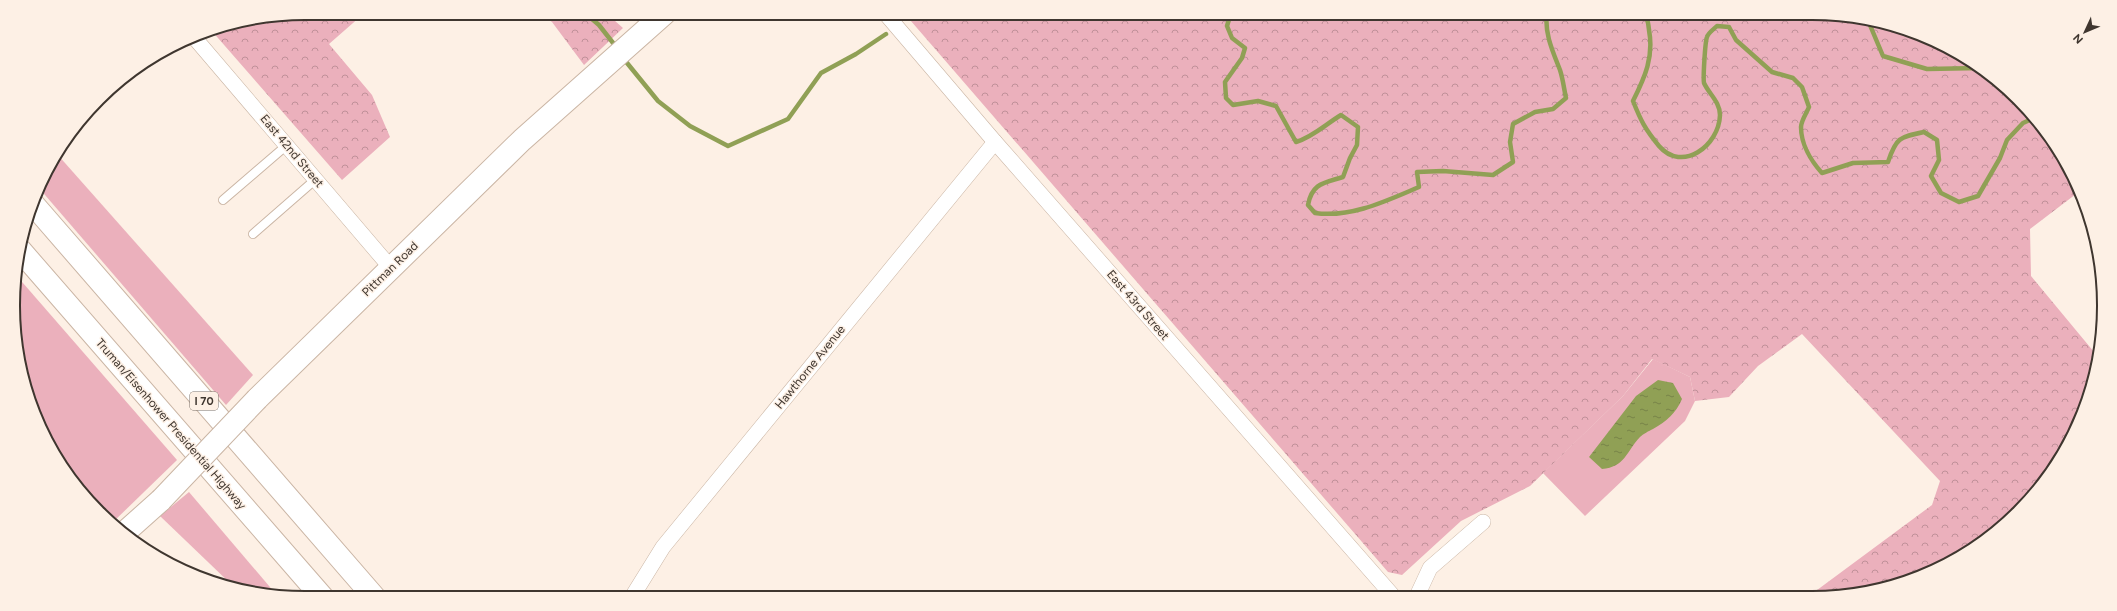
<svg xmlns="http://www.w3.org/2000/svg" width="2117" height="611" viewBox="0 0 2117 611" font-family="Figtree,sans-serif">
<style>
.green{fill:#ebb0bc}
.forest{fill:url(#forest-crowns)}
.water{fill:url(#water-ripples)}
.lines{fill:none;stroke-linecap:round;stroke-linejoin:round}
.stream{stroke:#90a055;stroke-width:4.5}
.lane-casing{stroke:#cab5a4;stroke-width:10}
.street-casing{stroke:#cab5a4;stroke-width:16}
.secondary-casing{stroke:#cab5a4;stroke-width:24}
.highway-casing{stroke:#cab5a4;stroke-width:24}
.lane{stroke:#fff;stroke-width:8}
.street{stroke:#fff;stroke-width:15}
.secondary{stroke:#fff;stroke-width:22}
.highway{stroke:#fff;stroke-width:22}
.secondary-bridge-casing{stroke:#cab5a4;stroke-width:24;stroke-linecap:butt}
.secondary-bridge{stroke:#fff;stroke-width:22}
.labels{text-anchor:middle;dominant-baseline:central;stroke-width:3;stroke-linejoin:round;paint-order:stroke}
.shield{fill:#fdf0e5;stroke:#786e66;stroke-width:1}
.shield-label{font-size:11px;font-weight:bold;fill:#3f362f}
.street-label{font-size:12px;fill:#3f362f;stroke:#fdf0e5}
.rim{fill:none;stroke:#3f362f;stroke-width:2}
</style>
<defs>
<pattern id="forest-crowns" width="20" height="18" patternUnits="userSpaceOnUse"><rect width="20" height="18" fill="#ebb0bc"/><path d="M2 6a3 3 0 1 1 6 0M12 15a3 3 0 1 1 6 0" fill="none" stroke="#c09099"/></pattern>
<pattern id="water-ripples" width="26" height="14" patternUnits="userSpaceOnUse"><rect width="26" height="14" fill="#90a055"/><path d="M2 4q2-2 4 0t4 0M15 11q2-2 4 0t4 0" fill="none" stroke="#778347"/></pattern>
</defs>
<rect width="100%" height="100%" fill="#fdf0e5"/>
<!-- green -->
<g class="green">
<path d="M57,154L253,375L226,405L39,188L43,176Z"/>
<path d="M16,275L177,460L111,524L73,483L43,435L23,381L14,286Z"/>
<path d="M1653,359L1690,377L1695,401L1685,421L1585,516L1543,473L1623,396Z"/>
<path d="M189,492L275,593L249,592L233,586L160,516Z"/>
</g>
<!-- forest -->
<g class="forest">
<path d="M305,13H360L361,16L329,44L372,95L390,137L342,180L211,30L249,19Z"/>
<path d="M539,13H606L623,28L584,65L552,22Z"/>
<path d="M904,13H1811C1830,15 1851,15 1869,19C1952,37 2027,90 2067,166C2072,176 2079,185 2082,196L2076,194L2030,229L2031,276L2099,358L2098,362L2065,452L2005,525L1924,576L1849,596H1809L1932,505L1940,481L1802,334L1758,366L1729,397L1695,401L1690,377L1652,359L1623,396L1530,486L1461,521L1402,575L1388,572Z"/>
</g>
<!-- water -->
<path class="water" d="M1658,380L1673,383L1682,399C1676,413 1667,421 1653,429C1649,431 1643,434 1640,437C1626,452 1625,467 1602,469L1589,457L1636,396Z"/>
<g class="lines">
<!-- stream -->
<g class="stream">
<path d="M585,13L599,25L617,48"/>
<path d="M1231,13L1227,26L1232,38L1245,48L1242,58L1225,82L1226,98L1233,105L1258,101L1276,106L1296,142C1313,137 1326,124 1341,115L1358,127L1357,145L1350,158L1343,177C1324,183 1312,183 1308,205L1315,213C1351,218 1386,201 1419,187L1417,172L1443,171L1493,175L1513,162L1510,142L1513,124L1535,112L1553,109L1566,98C1564,89 1563,79 1560,70C1553,52 1544,33 1547,13"/>
<path d="M1642,13C1648,18 1648,22 1649,30C1654,57 1645,77 1633,101C1641,121 1645,129 1659,146C1682,173 1719,146 1720,115C1720,102 1709,94 1704,83C1703,79 1705,42 1707,37C1708,33 1714,29 1717,26L1729,27L1736,40L1772,72L1793,78L1802,87L1809,107C1807,112 1801,121 1801,127C1801,144 1811,161 1822,173L1853,163L1888,162C1896,138 1899,137 1924,132L1937,140L1939,160L1931,176L1941,193L1959,202L1978,196L2000,158L2007,140L2023,123L2034,118"/>
<path d="M902,17L906,13"/>
<path d="M1867,18L1883,56L1927,69L1981,68"/>
<path d="M623,58L658,101L690,126L728,146L788,119L821,73L856,54L886,34"/>
</g>
<!-- lane casing -->
<g class="lane-casing">
<g id="lane">
<path d="M223,200L287,145"/>
<path d="M253,234L316,179"/>
</g>
</g>
<!-- street casing -->
<g class="street-casing">
<g id="street">
<path d="M885,13L995,142L1393,596"/>
<path d="M193,36L391,268"/>
<path d="M1417,596L1430,568L1483,522"/>
<path d="M632,597L663,547L995,142"/>
</g>
</g>
<!-- secondary casing -->
<g class="secondary-casing">
<g id="secondary">
<path d="M257,399L522,140L665,13"/>
<path d="M124,533L161,500"/>
</g>
</g>
<!-- highway casing -->
<g class="highway-casing">
<g id="highway">
<path d="M33,204L375,598"/>
<path d="M20,250L323,598"/>
</g>
</g>
<!-- lane -->
<use href="#lane" class="lane"/>
<!-- street -->
<use href="#street" class="street"/>
<!-- secondary -->
<use href="#secondary" class="secondary"/>
<!-- highway -->
<use href="#highway" class="highway"/>
<!-- secondary-bridge casing -->
<g class="secondary-bridge-casing">
<path id="secondary-bridge" d="M161,500L257,399"/>
</g>
<!-- secondary-bridge -->
<use href="#secondary-bridge" class="secondary-bridge"/>
</g>
<g class="labels">
<!-- shield labels -->
<rect class="shield" x="190" y="392" width="28" height="18" rx="3"/>
<g class="shield-label">
<text x="204" y="401">I 70</text>
</g>
<!-- street labels -->
<g class="street-label">
<text transform="translate(292 151) rotate(50)">East 42nd Street</text>
<text transform="translate(390 269) rotate(-44)">Pittman Road</text>
<text transform="translate(1138 305) rotate(49)">East 43rd Street</text>
<text transform="translate(810 367) rotate(-51)">Hawthorne Avenue</text>
<text transform="translate(171 424) rotate(49)">Truman/Eisenhower Presidential Highway</text>
</g>
</g>
<!-- crop -->
<path d="M0 0H2117V611H0ZM305 20H1812A285 285 0 0 1 2097 305V306A285 285 0 0 1 1812 591H305A285 285 0 0 1 20 306V305A285 285 0 0 1 305 20Z" fill="#fdf0e5" fill-rule="evenodd"/>
<path class="rim" d="M305 20H1812A285 285 0 0 1 2097 305V306A285 285 0 0 1 1812 591H305A285 285 0 0 1 20 306V305A285 285 0 0 1 305 20Z"/>
<!-- north arrow -->
<g transform="translate(2085 32) rotate(226)" stroke="#fdf0e5" stroke-width="3" paint-order="stroke">
<path d="M0-3L7 15L0 10L-7 15Z" fill="#3f362f"/>
<text y="-6" font-size="11" font-weight="bold" text-anchor="middle" fill="#3f362f">N</text>
</g>
</svg>
